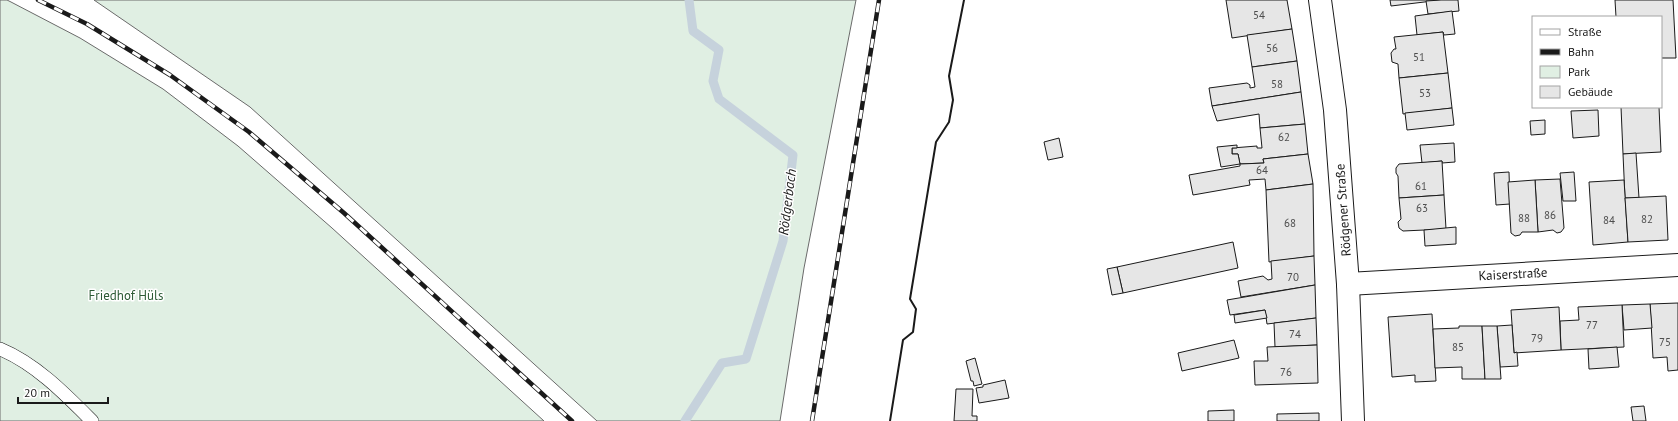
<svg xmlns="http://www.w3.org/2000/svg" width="1678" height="421" viewBox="0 0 1678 421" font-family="'PT Sans',sans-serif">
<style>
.green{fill:#e0efe3;stroke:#6a6a6a}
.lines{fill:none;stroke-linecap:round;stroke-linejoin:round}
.stream{stroke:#c6d2dc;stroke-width:9}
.building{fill:#e6e6e6;stroke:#1a1a1a}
.service-casing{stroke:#1a1a1a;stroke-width:14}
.minor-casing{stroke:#1a1a1a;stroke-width:24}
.service{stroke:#fff;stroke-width:13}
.minor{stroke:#fff;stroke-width:22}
.rail-casing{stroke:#1a1a1a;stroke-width:4.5}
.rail{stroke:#fff;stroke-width:3;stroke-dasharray:9;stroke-linecap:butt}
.wall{stroke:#1a1a1a;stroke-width:2}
.labels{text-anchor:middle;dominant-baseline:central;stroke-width:3;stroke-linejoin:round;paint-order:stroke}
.number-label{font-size:11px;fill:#4d4d4d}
.street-label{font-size:13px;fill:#1a1a1a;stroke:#fff}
.park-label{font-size:13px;fill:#2b5a34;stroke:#fff}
.water-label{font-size:14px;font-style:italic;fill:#1a1a1a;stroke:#fff}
</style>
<rect width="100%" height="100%" fill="#fff"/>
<!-- green -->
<g class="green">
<path d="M0,0H7L11,2L80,38L163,89L238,146L332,228L544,421H0Z"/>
<path d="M94,0H856L804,268L780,421H597L250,107Z"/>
</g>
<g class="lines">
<!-- stream -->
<path class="stream" d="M685,421L722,363L746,359L783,241L793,155L719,99L713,81L719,50L693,31L689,0"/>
</g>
<!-- building -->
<g class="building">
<path d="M1226,0H1287L1292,29L1232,38Z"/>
<path d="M1390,0H1441L1391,6Z"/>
<path d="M1441,0H1458L1459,11L1428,14L1426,1Z"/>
<path d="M1615,0H1673L1676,58H1661V17H1616Z"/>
<path d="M1452,11L1455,34L1444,35L1443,32L1417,35L1415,16Z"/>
<path d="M1292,29L1297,61L1252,67L1247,35Z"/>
<path d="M1443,32L1448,73L1399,78L1398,64L1392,62L1391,53L1394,49H1396L1394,37Z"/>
<path d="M1297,61L1301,92L1212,106L1209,88L1247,83L1250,85V88L1255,87L1252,67Z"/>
<path d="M1448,73L1452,108L1403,114L1399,78Z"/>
<path d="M1301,92L1305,124L1260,128L1259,114L1217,121L1212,106Z"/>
<path d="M1621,107H1659L1661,152L1623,154Z"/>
<path d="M1452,108L1454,125L1407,130L1405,113Z"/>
<path d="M1598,110L1599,136L1573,138L1571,111Z"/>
<path d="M1545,120V134L1531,135L1530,121Z"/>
<path d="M1305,124L1308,154L1263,159L1264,163L1240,164L1238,154H1232V148L1257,146V148H1262L1260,128Z"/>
<path d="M1059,138L1063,157L1048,160L1044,142Z"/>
<path d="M1454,143L1455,162L1442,163V161L1422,163L1420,145Z"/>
<path d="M1237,145V148H1232V154H1238L1240,164L1221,167L1217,147Z"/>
<path d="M1636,153L1639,198H1625L1623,154Z"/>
<path d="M1308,154L1313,184L1266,190L1265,179L1249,180L1250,185L1193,195L1189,175L1240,166V164L1264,163L1263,159Z"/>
<path d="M1442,161L1444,195L1399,198L1398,176L1396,173V168L1399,164Z"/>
<path d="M1509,172L1510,204L1496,205L1494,173Z"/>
<path d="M1574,172L1576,201H1563L1560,173Z"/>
<path d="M1560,179L1564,228L1561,232L1557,233L1553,230L1538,232L1535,180Z"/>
<path d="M1535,180L1538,232H1522L1520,235L1515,236L1511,233L1508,182Z"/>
<path d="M1624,180L1628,242L1593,245L1589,182Z"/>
<path d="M1313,184L1314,256L1269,262L1266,190Z"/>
<path d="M1444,195L1446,229L1403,231L1399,228L1398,222L1401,219L1399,198Z"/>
<path d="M1666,196L1668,240L1628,242L1625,198Z"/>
<path d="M1456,227V244L1425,246L1424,230Z"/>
<path d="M1233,242L1238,268L1123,293L1117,267Z"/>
<path d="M1314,256L1315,285L1241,297L1238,281L1263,276L1268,280L1272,279L1271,261Z"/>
<path d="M1117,267L1123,293L1112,295L1107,269Z"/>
<path d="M1315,285L1316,318L1267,324L1265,310L1230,315L1227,300Z"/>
<path d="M1678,303V370L1668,371L1667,357L1653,358L1650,304Z"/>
<path d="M1650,304L1652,328L1624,330L1622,305Z"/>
<path d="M1622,305L1624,347L1561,350L1560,321L1579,320L1578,307Z"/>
<path d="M1559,307L1561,350L1514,353L1511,310Z"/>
<path d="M1265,310L1267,318L1235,323L1234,315Z"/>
<path d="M1432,314L1436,381L1415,382V375L1392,377L1388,317Z"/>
<path d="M1316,318L1317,345L1275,347L1274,323Z"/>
<path d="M1512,325L1514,353L1517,352L1518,366L1500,367L1497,326Z"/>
<path d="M1459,326H1482L1485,379H1462V367L1435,368L1433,329L1459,328Z"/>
<path d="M1482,326H1497L1501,379H1485Z"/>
<path d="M1234,340L1239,358L1182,371L1178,353Z"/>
<path d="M1317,345L1318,383L1255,385L1254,361H1268L1267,347Z"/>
<path d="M1617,347L1619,367L1589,369L1588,349Z"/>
<path d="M975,358L982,384L974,386L973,381H971L966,361Z"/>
<path d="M1005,380L1009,398L979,403L976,388L983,387V385Z"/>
<path d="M956,389H973L972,416H977V421H954Z"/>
<path d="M1644,406L1646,421H1633L1631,407Z"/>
<path d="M1234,410V421H1208V411Z"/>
<path d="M1319,413V421H1277V414Z"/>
</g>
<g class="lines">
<!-- service casing -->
<g class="service-casing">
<path id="service" d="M0,349C36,364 65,394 92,421"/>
</g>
<!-- minor casing -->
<g class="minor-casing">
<g id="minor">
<path d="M1320,0L1335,110L1348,284L1353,421"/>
<path d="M1348,284L1678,265"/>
</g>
</g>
<!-- service -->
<use href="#service" class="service"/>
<!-- minor -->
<use href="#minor" class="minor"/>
<!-- rail casing -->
<g class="rail-casing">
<g id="rail">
<path d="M38,0L87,24L170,75L249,132L344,213L572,421"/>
<path d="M812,421L879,0"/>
</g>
</g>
<!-- rail -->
<use href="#rail" class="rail"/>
<!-- wall -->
<path class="wall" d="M890,421L903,340L913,332L916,309L910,299L936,142L949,122L953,100L949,76L964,0"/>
</g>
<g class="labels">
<!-- number labels -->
<g class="number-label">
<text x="1259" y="15">54</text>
<text x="1272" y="48">56</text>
<text x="1419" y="57">51</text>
<text x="1277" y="84">58</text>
<text x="1425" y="93">53</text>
<text x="1284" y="137">62</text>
<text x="1262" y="170">64</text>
<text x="1421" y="186">61</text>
<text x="1422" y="208">63</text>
<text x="1550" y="215">86</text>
<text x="1524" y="218">88</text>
<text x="1647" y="219">82</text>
<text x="1609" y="220">84</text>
<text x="1290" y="223">68</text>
<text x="1293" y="277">70</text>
<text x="1592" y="325">77</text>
<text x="1295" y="334">74</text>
<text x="1537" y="338">79</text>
<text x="1665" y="342">75</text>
<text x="1458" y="347">85</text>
<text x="1286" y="372">76</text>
</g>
<!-- street labels -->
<g class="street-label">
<text transform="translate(1343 210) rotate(-94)">Rödgener Straße</text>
<text transform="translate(1513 274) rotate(-3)">Kaiserstraße</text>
</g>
<!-- park labels -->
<g class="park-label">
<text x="126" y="295">Friedhof Hüls</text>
</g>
<!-- water labels -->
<g class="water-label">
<text transform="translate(787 202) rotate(-83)">Rödgerbach</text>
</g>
</g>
<!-- legend -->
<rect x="1532" y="16" width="130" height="92" fill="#ffffff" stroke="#a3a3a3"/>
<rect x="1540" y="29" width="20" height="6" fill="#ffffff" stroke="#a3a3a3"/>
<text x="1568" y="36" font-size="12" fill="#1a1a1a">Straße</text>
<rect x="1540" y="49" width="20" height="6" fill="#1a1a1a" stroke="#a3a3a3"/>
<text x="1568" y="56" font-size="12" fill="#1a1a1a">Bahn</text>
<rect x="1540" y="66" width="20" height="12" fill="#e0efe3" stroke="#a3a3a3"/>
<text x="1568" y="76" font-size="12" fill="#1a1a1a">Park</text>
<rect x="1540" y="86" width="20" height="12" fill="#e6e6e6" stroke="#a3a3a3"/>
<text x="1568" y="96" font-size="12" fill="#1a1a1a">Gebäude</text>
<!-- scale -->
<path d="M18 397v6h90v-6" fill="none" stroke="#1a1a1a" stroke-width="2"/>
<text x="24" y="397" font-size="12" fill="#1a1a1a" stroke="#ffffff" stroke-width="3" paint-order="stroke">20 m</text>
</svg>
